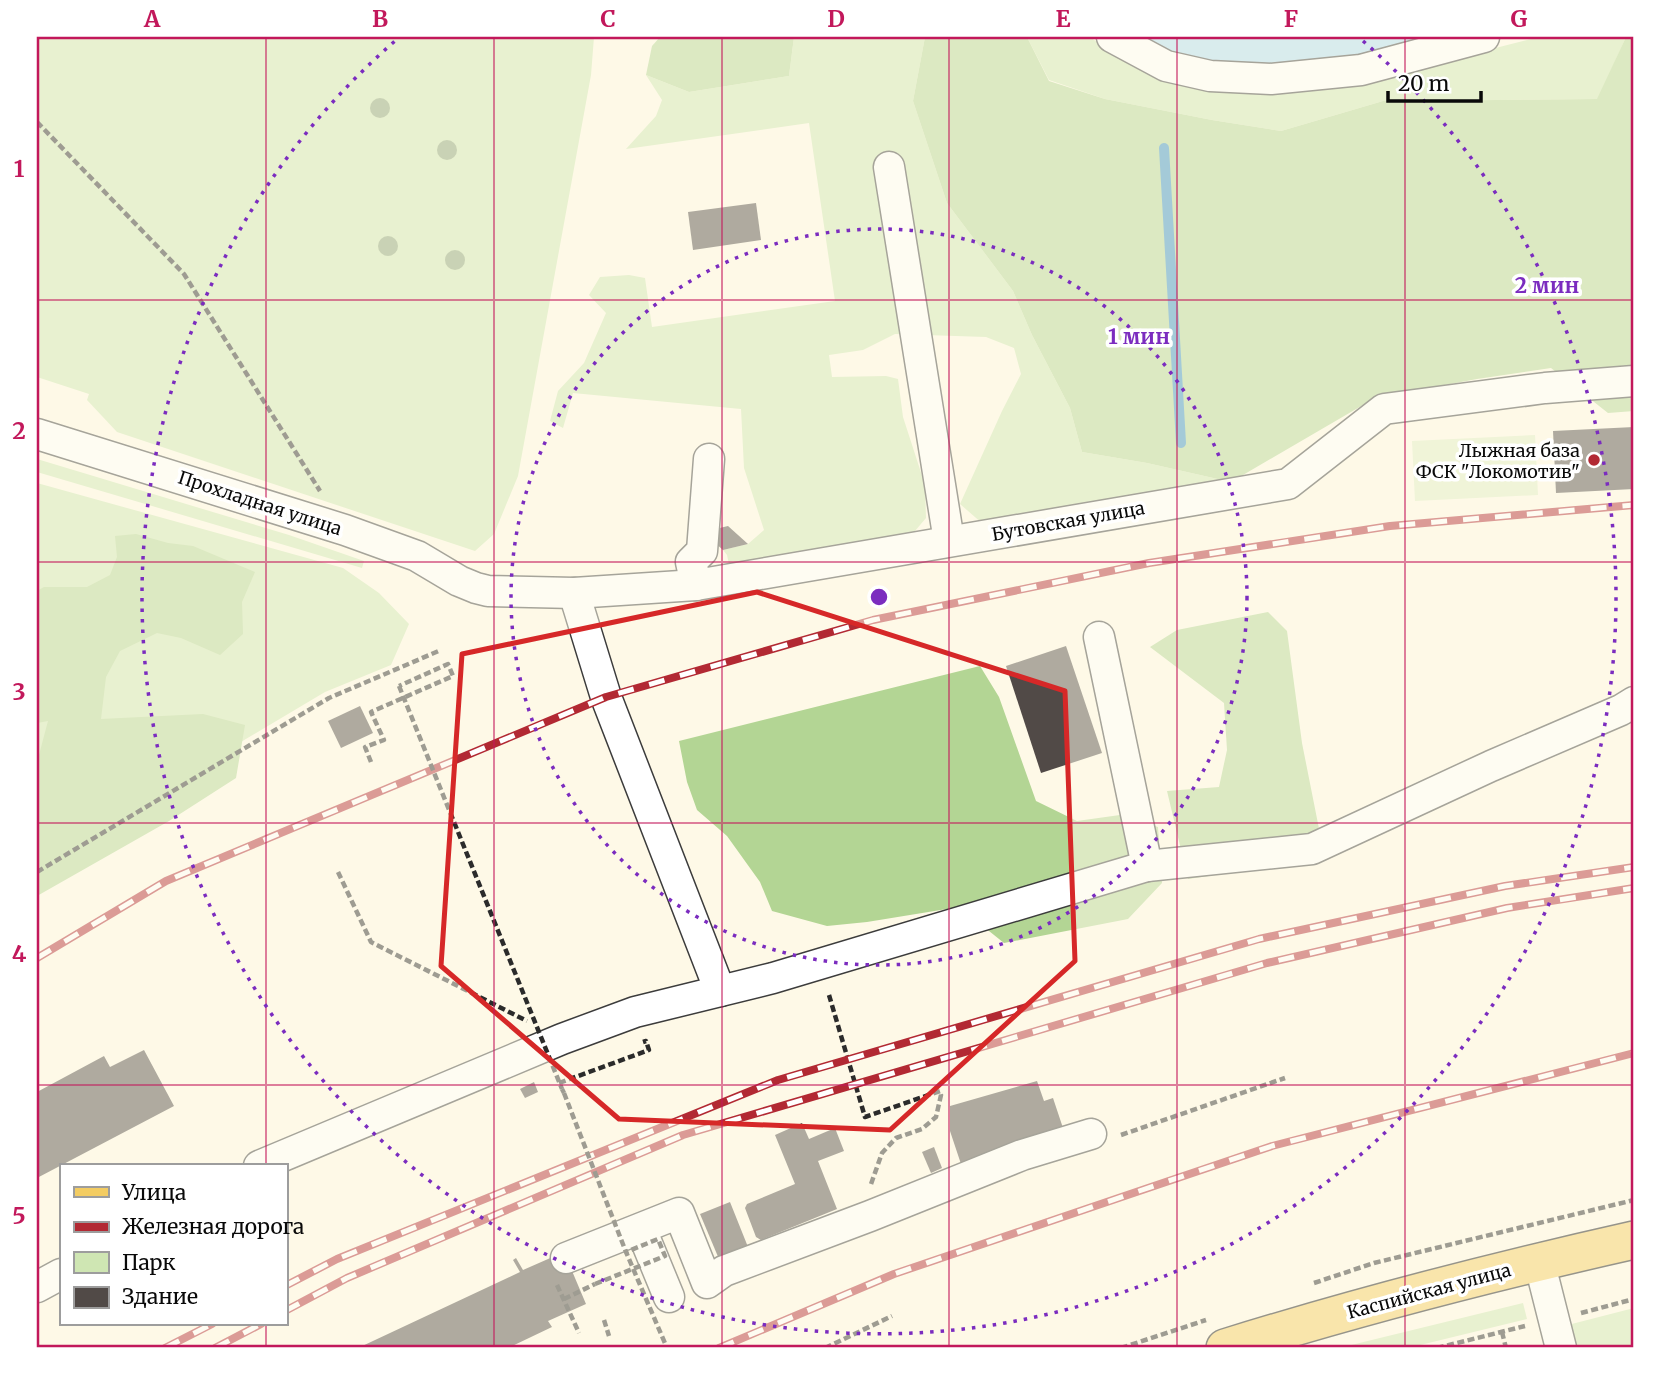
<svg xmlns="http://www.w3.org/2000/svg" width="1671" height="1385" viewBox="0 0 1671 1385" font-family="Merriweather,serif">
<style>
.green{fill:#cfe6b3}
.forest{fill:#b3d594}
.pitch{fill:#e0edc5}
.water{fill:#aedbf3;stroke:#3991c6;stroke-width:2}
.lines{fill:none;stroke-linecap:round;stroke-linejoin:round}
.stream{stroke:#3991c6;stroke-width:10}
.building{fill:#514a47}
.minor-casing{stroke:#3c3c3c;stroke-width:33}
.major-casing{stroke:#1a1a1a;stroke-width:40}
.path{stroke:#2b2b2b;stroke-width:4.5;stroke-dasharray:7 3.5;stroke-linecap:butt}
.minor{stroke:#fff;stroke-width:30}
.major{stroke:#f3cc62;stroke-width:37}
.rail-casing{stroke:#b22933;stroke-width:8}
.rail{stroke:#fff;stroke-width:5;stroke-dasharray:16;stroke-linecap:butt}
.path-bridge{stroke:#2b2b2b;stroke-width:4.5;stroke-dasharray:7 3.5;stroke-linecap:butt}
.tree{fill:#8ba378}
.marked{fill:none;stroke:#d62828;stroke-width:5;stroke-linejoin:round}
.grid{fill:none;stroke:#c2185b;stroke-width:2;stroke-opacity:0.55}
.ring{fill:none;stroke:#7b2cbf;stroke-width:3.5;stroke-dasharray:3.5 7}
.poi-dot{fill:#b22933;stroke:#fff;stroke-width:2.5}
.labels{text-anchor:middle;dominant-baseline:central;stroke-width:7;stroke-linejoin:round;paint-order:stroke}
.poi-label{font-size:18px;fill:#090909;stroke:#fff;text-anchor:end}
.street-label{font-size:18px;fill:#090909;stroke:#fff}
.centre{fill:#7b2cbf;stroke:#fff;stroke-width:3.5}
.ring-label{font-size:21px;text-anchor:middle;font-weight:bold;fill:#7b2cbf;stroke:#fff;stroke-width:7;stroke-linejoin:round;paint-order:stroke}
.neatline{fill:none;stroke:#c2185b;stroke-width:2.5}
.grid-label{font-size:23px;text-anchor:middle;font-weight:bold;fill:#c2185b}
</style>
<rect width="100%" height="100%" fill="#fef9e7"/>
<!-- green -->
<g class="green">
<path d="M37,37H594L591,75L518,476L494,534L475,551L117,432L87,400L89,394L37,377Z"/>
<path d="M794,37H925L913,101L947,203L1013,291L1032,335L1070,408L1082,452L1147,463L1231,482L983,524L960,504L1002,411L1021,374L1014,348L986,337L895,334L863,350L829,355L832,377L886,376L898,379L903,417L925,485L926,518L909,538L730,569L727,555L723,550L748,544L764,530L744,468L741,409L573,393L563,428L550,421L558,391L584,363L606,313L589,295L600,277L629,275L645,278L652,327L835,301L809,123L626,149L656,116L662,100L646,75L689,92L789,76Z"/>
<path d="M1027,37H1090L1101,45L1219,91L1254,93L1346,86L1539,37H1626L1598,99L1383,101L1281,131L1212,120L1105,99L1049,80Z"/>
<path d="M37,459L289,535L364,561L362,568L37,472Z"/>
<path d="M37,483L343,568L379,593L409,624L391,665L325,692L37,863Z"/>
<path d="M1523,1303L1527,1319L1408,1348H1339Z"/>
<path d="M1634,1308V1348H1566L1560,1327Z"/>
</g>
<!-- forest -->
<g class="forest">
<path d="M660,37H794L789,76L689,92L646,75L652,46Z"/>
<path d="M925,37H1027L1049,81L1105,99L1212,120L1281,131L1383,101L1597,99L1626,37H1634V411L1608,413L1551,368L1477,379L1375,398L1231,482L1147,463L1082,452L1070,408L1032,335L1013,291L947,203L913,101Z"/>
<path d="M136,534L168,543L193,546L255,572L242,602L243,634L220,655L181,638L157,633L120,651L106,677L101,719L203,714L245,725L236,778L169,821L37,896V756L39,755L48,721L37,723V591L44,587H87L110,575L117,557L115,536Z"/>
<path d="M1268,612L1287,631L1302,743L1325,859L1188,879L1167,791L1219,787L1227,750L1224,703L1150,647L1177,630Z"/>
<path d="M980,666L999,697L1036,801L1077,821L1120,815L1158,827L1162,883L1128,919L1004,943L959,907L867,922L827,926L772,911L760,882L727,836L697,810L687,782L679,741Z"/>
</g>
<!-- pitch -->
<path class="pitch" d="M1535,435L1538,495L1415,501L1412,441Z"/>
<!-- water -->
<path class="water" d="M1129,37H1427L1363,54L1310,64L1211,66Z"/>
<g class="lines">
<!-- stream -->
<path class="stream" d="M1164,148L1181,443"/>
</g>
<!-- building -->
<g class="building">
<path d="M756,203L761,240L693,250L688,212Z"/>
<path d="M1634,427V489L1556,493L1553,431Z"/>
<path d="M728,526L748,544L723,550L703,532Z"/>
<path d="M1066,646L1102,753L1041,773L1006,666Z"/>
<path d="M360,706L373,733L341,748L328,721Z"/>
<path d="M144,1050L174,1106L37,1178V1092L104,1056L110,1067Z"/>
<path d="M1037,1081L1044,1101L1053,1098L1065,1134L962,1167L950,1131V1106Z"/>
<path d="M534,1082L538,1092L525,1098L520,1089Z"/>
<path d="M802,1123L809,1139L835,1128L844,1151L818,1161L837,1209L761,1240L756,1237L745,1208L747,1204L795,1184L775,1135Z"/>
<path d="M934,1147L942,1168L931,1173L922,1152Z"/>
<path d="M730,1202L748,1247L719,1259L700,1214Z"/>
<path d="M564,1252L586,1304L548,1321L552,1327L508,1348H358L520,1272L513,1260L516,1258L523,1270Z"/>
</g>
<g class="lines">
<!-- minor casing -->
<g class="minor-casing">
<g id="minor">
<path d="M1112,37L1166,66L1210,76L1271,79L1361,70L1484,37"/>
<path d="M889,167L949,541"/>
<path d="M37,434L345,530L417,556L459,581L476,588L488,591L574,593L696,585L1288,484L1384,409L1545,388L1634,381"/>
<path d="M696,585L691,562L702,551L709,459"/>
<path d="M574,593L606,697L720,991"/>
<path d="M1099,637L1147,866"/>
<path d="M259,1166L562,1039L635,1012L773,978L1147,866L1312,849L1491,766L1621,710L1634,702"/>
<path d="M641,1229L669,1297"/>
<path d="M566,1258L679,1213L707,1283L724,1271L870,1216L1022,1155L1091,1134"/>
<path d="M1539,1261L1561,1348"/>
<path d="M37,1287L61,1274"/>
</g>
</g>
<!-- major casing -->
<g class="major-casing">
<path id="major" d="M1225,1348C1360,1306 1496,1271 1634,1240"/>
</g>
<!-- path -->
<g class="path">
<path d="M37,122L184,274L320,491"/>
<path d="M371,762L365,747L384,740L371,712L453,676L448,664L399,686"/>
<path d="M37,872L329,698L441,650"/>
<path d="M338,872L371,942L527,1021"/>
<path d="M829,995L865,1117L940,1091L941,1095L936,1117L922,1129L896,1138L882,1153L871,1184"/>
<path d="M559,1083L649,1050L646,1041L643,1042"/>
<path d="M562,1089L564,1093"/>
<path d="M1121,1135L1285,1078"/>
<path d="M1314,1283L1374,1263L1634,1200"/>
<path d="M557,1285L579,1333"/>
<path d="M564,1299L595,1284"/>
<path d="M1581,1313L1634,1299"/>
<path d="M604,1320L609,1336"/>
<path d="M1502,1332L1506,1348"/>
<path d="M825,1348L892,1316"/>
<path d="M1121,1348L1206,1320"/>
<path d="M1437,1348L1525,1326"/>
</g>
<!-- minor -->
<use href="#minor" class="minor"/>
<!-- major -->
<use href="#major" class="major"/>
<!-- rail casing -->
<g class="rail-casing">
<g id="rail">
<path d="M37,958L166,881L606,697L873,620L1149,563L1390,526L1634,505"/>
<path d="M285,1286L337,1259L778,1080L1259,939L1505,886L1634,867"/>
<path d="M285,1311L347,1278L683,1135L1267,963L1507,908L1634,888"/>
<path d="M165,1348L212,1324"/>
<path d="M215,1348L261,1324"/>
<path d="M719,1348L894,1274L1272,1146L1634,1053"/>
</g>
</g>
<!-- rail -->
<use href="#rail" class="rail"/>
<!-- path-bridge -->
<g class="path-bridge">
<path d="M399,686L562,1089"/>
<path d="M564,1093L626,1252L667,1348"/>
<path d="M595,1284L665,1256L658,1239L626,1252"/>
</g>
</g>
<!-- trees -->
<g class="tree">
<circle cx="380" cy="108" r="10"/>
<circle cx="447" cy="150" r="10"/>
<circle cx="388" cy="246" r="10"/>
<circle cx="455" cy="260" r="10"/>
</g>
<!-- marked area -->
<path d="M0 0H1671V1385H0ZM757,592L1065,691L1075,961L890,1130L619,1119L441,966L462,654Z" fill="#fef9e7" fill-opacity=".55" fill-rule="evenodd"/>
<path class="marked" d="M757,592L1065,691L1075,961L890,1130L619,1119L441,966L462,654Z"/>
<!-- grid -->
<path class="grid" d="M266,37V1166M494,37V1348M722,37V1348M949,37V1348M1177,37V1348M1405,37V1348M37,300H1634M37,562H1634M37,823H1634M37,1085H1634M266,1324V1348"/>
<!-- distance rings -->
<g class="ring">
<circle cx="879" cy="597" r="368"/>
<path d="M1363 41A737 737 0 1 1 395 41"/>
</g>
<!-- markers -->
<circle class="poi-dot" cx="1594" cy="460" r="7"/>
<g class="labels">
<!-- poi labels -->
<g class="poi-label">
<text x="1580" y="450">Лыжная база<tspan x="1580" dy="21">ФСК "Локомотив"</tspan></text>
</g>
<!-- street labels -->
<g class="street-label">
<text transform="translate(260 503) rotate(18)">Прохладная улица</text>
<text transform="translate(1068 521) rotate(-10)">Бутовская улица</text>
<text transform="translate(1429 1291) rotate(-15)">Каспийская улица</text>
</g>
</g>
<circle cx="879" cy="597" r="10" class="centre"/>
<g class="ring-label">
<text x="1547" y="293">2 мин</text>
<text x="1139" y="344">1 мин</text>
</g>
<!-- border -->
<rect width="1671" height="1385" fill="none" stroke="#ffffff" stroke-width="77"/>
<!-- legend -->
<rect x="60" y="1164" width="228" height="161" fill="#ffffff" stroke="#9d9d9d" stroke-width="2"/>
<rect x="74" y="1187" width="35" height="10" fill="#f3cc62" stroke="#9d9d9d" stroke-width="2"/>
<text x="122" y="1200" font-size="21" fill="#090909">Улица</text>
<rect x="74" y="1222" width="35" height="10" fill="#b22933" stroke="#9d9d9d" stroke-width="2"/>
<text x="122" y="1234" font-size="21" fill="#090909">Железная дорога</text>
<rect x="74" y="1252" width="35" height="21" fill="#cfe6b3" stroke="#9d9d9d" stroke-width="2"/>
<text x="122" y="1270" font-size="21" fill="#090909">Парк</text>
<rect x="74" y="1287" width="35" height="21" fill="#514a47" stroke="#9d9d9d" stroke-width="2"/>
<text x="122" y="1304" font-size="21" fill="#090909">Здание</text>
<!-- scale -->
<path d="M1388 91v10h93v-10" fill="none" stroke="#090909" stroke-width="3.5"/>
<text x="1398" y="91" font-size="21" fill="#090909" stroke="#ffffff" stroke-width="5" paint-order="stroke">20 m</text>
<rect x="38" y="38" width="1594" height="1308" class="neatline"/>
<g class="grid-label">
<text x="152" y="27">A</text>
<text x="380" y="27">B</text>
<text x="608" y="27">C</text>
<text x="836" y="27">D</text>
<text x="1063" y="27">E</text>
<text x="1291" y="27">F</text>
<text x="1519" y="27">G</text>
<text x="19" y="177">1</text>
<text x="19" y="439">2</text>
<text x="19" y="700">3</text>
<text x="19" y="962">4</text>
<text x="19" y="1224">5</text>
</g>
</svg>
